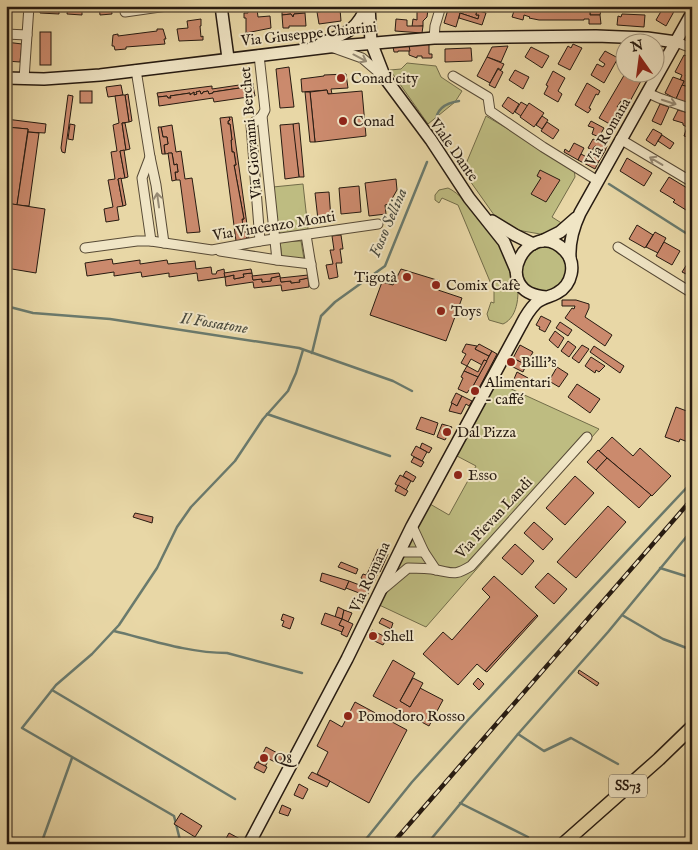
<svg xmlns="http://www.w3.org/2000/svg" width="698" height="850" viewBox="0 0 698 850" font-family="'IM FELL English',serif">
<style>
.green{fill:#bebc81;stroke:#726c49}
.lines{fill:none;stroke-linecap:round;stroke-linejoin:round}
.stream{stroke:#6a7a6d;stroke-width:2.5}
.building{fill:#cb8a6d;stroke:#271b11}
.street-casing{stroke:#574a36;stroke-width:11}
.secondary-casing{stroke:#271b11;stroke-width:14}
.primary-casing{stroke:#271b11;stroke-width:15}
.street{stroke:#f0e5c5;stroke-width:9}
.secondary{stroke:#f0e5c5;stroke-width:11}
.primary{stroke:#e8d7a6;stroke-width:12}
.rail-casing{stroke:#271b11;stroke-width:4.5}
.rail{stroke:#f0e5c5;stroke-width:2.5;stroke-dasharray:8;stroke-linecap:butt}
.oneway{stroke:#968a74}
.poi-dot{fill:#8f2418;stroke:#f0e5c5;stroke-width:2}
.labels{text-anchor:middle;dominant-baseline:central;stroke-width:4;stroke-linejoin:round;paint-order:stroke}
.shield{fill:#f0e5c5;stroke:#635847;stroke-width:1}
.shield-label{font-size:14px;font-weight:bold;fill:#271b11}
.street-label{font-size:15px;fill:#271b11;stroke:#f0e5c5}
.poi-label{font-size:15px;fill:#271b11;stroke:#f0e5c5;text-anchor:start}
.water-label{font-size:16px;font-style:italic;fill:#494a3f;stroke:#f0e5c5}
</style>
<rect width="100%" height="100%" fill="#e8d7a6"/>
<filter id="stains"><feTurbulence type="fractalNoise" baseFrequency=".004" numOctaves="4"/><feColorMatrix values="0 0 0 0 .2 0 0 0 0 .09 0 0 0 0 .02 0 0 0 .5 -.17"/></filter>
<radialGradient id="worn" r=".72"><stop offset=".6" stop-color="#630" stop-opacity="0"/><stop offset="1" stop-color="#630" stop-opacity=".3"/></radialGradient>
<!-- green -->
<g class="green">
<path d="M407,63L436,66L441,77L462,91L455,102L428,124L390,70L401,69Z"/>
<path d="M486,116L574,168L575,177L552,217L563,224L552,231L540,234L517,230L499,222L463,171Z"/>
<path d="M303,184L308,229L282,234L279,232L273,187Z"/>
<path d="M448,188C468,196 509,255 516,276C520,291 519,317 503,324L489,320L487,314L491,302L494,303V291L458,205L442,198L439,203L435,200V195L439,190Z"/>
<path d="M301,241L304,259L282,257L280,242Z"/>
<circle cx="544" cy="269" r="22"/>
<path d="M496,382L599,429L426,627L375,603L430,504L449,515L476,466L457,456Z"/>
</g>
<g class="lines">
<!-- stream -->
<g class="stream">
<path d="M436,122C436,109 446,103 459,101"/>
<path d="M609,184L692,237"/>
<path d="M6,306L33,313L110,319L299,348L393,381L412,391"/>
<path d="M312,353L321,316L335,302L385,266L427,162"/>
<path d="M267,414L390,456"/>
<path d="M660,568L692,578"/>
<path d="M622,615L663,639L692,650"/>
<path d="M114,631C151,640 189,653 227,653L302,673"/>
<path d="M52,690L235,799"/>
<path d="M518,734L544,751L571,738L618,764"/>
<path d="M460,803L528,837"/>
<path d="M41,844L72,758"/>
<path d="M181,844L174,816L22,728L56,685L92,654L119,625L157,568L177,527L191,507L235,461L263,419L288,391L296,373L303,350"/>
<path d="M362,844L412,782L469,719L692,482"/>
<path d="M427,844L518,734L608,632L692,530"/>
</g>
</g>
<!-- building -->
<g class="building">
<rect x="6" y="6" width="14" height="5"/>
<path d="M40,6H59V14L40,13Z"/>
<path d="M68,6H82V15L67,14Z"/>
<path d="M99,6H111L112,14L100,15Z"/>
<path d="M324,6H328V11L332,10V6H335V10L340,9L341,21L319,24L317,12L325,11Z"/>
<path d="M449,6H464L477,10L476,15H479L478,19L460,13L456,27L444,23Z"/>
<path d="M469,6H481L479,11L486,13L482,25L459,18L460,13L478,19L479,15H476L477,10L468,7Z"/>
<path d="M517,6L584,7V9H589L590,6H602L601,10L600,15H590V11L527,8L526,12L516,9Z"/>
<path d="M662,6H677L666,26L656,20L663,8Z"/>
<path d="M417,8L428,9L427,17L423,21V26L412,27L413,19L417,20Z"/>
<path d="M527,8L590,11V15H600L601,24H589V19H584V20H539L529,18L530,17L524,15L523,20L512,17L514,11L516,9L526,12Z"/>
<path d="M257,9L258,17L270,16L271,28L246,33V18H244V13H248V10Z"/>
<path d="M305,9V13L294,14L293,17L291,14L282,15V12Z"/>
<path d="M305,13L306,26H289V28H283L282,15L291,14L293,17L294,14Z"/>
<path d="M622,14L645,15L644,27L617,25L618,16L621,17Z"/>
<path d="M201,19V26H200L201,37L203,36V40L179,41L177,29L188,28L187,21Z"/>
<path d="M396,19L407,20V26H423L422,33L395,31Z"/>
<path d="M157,29H163L166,39H164L165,44L126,47V49L115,50L114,46H112L113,35L118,34V36L157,31Z"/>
<rect x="40" y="32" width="11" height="33"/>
<path d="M6,42L22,44L20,62L6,61Z"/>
<path d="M429,44V54H432V58H422V56H417V58L409,55V46Z"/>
<path d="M573,44L582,48L570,70L558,64L568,46L571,48Z"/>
<path d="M409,46L410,51H398V52H394L393,47Z"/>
<path d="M508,46L501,62L487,57L492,47Z"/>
<path d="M531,47L549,56L542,68L525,57Z"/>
<path d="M469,48H471L472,61L445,62V49Z"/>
<path d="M605,51L618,58L604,83L591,75L597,64L603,67L605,64L599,60Z"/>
<path d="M684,55L692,58V69H689L686,76L692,78V88L682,85L684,81L680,80L682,75L675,72Z"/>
<path d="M487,57L504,64L501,70L498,68L490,83L477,76Z"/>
<path d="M289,67L294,107L280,108L276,69Z"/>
<path d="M498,69L503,72L495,88L489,85Z"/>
<path d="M515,70L529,77L523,89L509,80Z"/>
<path d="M553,71L565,78L558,91L562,94L558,102L544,94L548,86L546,85Z"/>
<path d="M626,72H636L634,77L641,81L628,105L621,101L617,107L624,112L615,127L599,118Z"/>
<path d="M346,74L348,88L331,89L332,94H328L327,90L302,92L301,79L324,76V75Z"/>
<path d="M673,77L684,81L676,99L665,93Z"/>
<path d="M253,83V86L213,92V93L209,94L208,91L203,92V93L201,94L200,91L196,92L197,94L194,95V92L190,95V93L170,96L171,98H168L167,96L158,97L157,93L212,86V89Z"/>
<path d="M587,83L600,91L598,95L596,94L589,108L591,109L588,113L575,105Z"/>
<path d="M121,85L123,95L108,97L106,87Z"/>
<path d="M682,85L692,88V94L688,103L676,99Z"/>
<path d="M253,86L255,96L214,102L213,98L159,106L158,97L167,96L168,98H171L170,96L190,93V95L194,92V95L197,94L196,92L200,91L201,94L203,93V92L208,91L209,94L213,93V92Z"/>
<path d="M327,90L328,94L362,91L366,136L315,142L310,92Z"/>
<rect x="80" y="91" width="12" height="12"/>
<path d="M305,92H310L315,142H310Z"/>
<path d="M128,94L132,121L129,122L125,95Z"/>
<path d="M68,95L73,96L65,153L62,152L61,148Z"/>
<path d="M123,95H125L129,122L122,123L126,150L120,151L125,178L118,179L123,206L117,207L119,220L106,222L104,209L113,207L108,180L115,179L111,152L117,151L113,125L119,123L115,96Z"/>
<path d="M508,97L519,104L513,114L502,106Z"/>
<path d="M521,102L528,106L521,116L515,112Z"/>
<path d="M529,103L544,113L534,127L520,117Z"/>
<path d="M660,104L669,107L661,125L652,121Z"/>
<path d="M678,110L692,114L691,138L684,136L687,127L683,125V123L673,120Z"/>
<path d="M542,116L548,120L542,129L536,125Z"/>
<path d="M229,117H232L249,239H247L246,232H244L242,219H244L234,165H236L234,152H232L231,140H232L230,124H228V121L230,120Z"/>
<path d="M229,117L230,120L228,121V124H230L232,140H231L232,152H234L236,165H234L244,219H242L244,232H246L247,239L236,241L220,118Z"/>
<path d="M6,119L46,124L45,133L28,132V129L6,127Z"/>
<path d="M591,121L604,128L599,137L592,134L594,128L588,126Z"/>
<path d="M547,122L559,130L553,139L541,131Z"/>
<path d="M122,123H125L130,149L126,150Z"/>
<path d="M299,123L304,177H299L293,131V124Z"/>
<path d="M70,124L75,125L73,140L68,139Z"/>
<path d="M293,124L299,177L285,179L280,125Z"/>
<path d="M172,125L176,152L181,151L185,179L192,178L200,232L187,233L180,180H176L175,172H178L177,164L174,165L172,153L165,154L164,145L168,144L167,137H163L161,127Z"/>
<path d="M6,127L28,129L17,205L6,203Z"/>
<path d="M158,127H161L163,137H167L168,144L164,145L165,154H162Z"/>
<path d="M653,129L662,134L655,146L646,140Z"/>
<path d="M28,132L39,133L29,206L17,205Z"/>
<path d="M662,135L674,143L670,149L658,141Z"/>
<path d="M593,139L607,146L605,151L595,146L592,150L588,148Z"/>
<path d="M574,143L584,148L578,160L564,152L565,149L569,152Z"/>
<path d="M595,146L605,151L598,163L588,158Z"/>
<path d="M124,150L128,177L125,178L120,151Z"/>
<path d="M168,153H172L174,165L177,164L178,172H175L176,180L172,181Z"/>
<path d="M581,154L598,163L595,169L578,160Z"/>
<path d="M627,158L652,173L644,186L620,171Z"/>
<path d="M540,170L560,180L546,202L531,194L541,178L537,176Z"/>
<path d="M669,177L692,191V210L687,208L686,210L673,202L675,200L660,191Z"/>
<path d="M121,178L126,205L123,206L118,179Z"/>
<path d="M396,179L397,190L389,204L385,205L386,214L369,216L365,183Z"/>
<path d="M359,186L361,212L341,214L339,188Z"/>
<path d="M329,192L331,219L318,220L315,193Z"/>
<path d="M6,203L45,209L36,273L6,268Z"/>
<path d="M637,225L653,235L645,248L629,239Z"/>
<path d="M655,232L666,238L658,253L646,247Z"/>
<path d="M341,235L343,249H340L342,263H336L338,277L329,279L326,265L333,264L330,250H334L332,236Z"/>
<path d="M664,242L680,251L672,265L656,256Z"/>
<path d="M691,258H692V277L682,272Z"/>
<path d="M112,259L113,264L140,260V264L167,260L168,264L195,261L196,269L211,267L212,274H216L217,271L224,269L225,277L234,275V279L244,277L243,274L252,273L253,280L262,279V282L271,281V278L280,276L281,282L291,281V283L300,282L299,280L308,278L309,287L282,291L281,285L254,288L253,282L226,286L225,277L198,281L197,273L169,277V273L142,277L141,272L114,276V272L87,276L85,263Z"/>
<path d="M251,269L252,273L243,274L244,277L234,279V275L225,277L224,273Z"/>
<path d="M401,269L440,281L438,290L462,298L446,341L370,315L382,282L393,285Z"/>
<path d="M279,273L280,276L271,278V281L262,282V279L253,280L252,276Z"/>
<path d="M308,275V278L299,280L300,282L291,283V281L281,282L280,278Z"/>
<path d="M562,300H576L589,304V308L585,317L612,335L605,346L565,318L572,308L574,309L575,306H562Z"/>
<path d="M541,316L551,321L545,332L539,329L540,327L536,325Z"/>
<path d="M560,322L572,330L568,336L556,328Z"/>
<path d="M555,331L564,338L558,348L549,340Z"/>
<path d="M568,341L576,347L569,357L561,351Z"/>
<path d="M466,344L477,346L475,349L489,356L487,361L484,360L482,365L471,359L467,366L461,363L466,354L462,352Z"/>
<path d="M479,344L492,351L489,356L475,349Z"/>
<path d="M520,345L533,352L526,365L513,358Z"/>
<path d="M582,345L589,349L579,363L572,358Z"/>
<path d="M594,346L624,366L620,373L590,352Z"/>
<path d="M492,351L497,354L479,388L473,386Z"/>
<path d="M591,357L605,366L599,372L596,370L595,373L585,366Z"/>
<path d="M513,358L526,365L523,372L509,365Z"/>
<path d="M484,360L487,361L478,377L464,371L467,366L478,372Z"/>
<path d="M557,367L568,374L559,387L549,381Z"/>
<path d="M464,371L478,377L473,386L479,388L476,393L469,390L467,393L458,389L463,378L461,377Z"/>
<path d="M517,372L528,378L524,385L514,379Z"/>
<path d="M577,384L600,399L590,413L568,397Z"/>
<path d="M456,393L462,396L457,406L451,403Z"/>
<path d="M462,396L472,401L469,406L466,404L461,414L449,411L452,403L457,406Z"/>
<path d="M676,407L692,413V422L689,432H691L688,442L680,439L679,442L665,437Z"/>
<path d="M421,417L438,423L434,435L416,429Z"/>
<path d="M442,424L452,427L445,440L437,437Z"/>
<path d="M612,437L633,456L640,448L671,476L652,496L599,451Z"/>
<path d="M422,443L432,448L429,453L420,448Z"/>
<path d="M416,446L427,452L422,461L411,455Z"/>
<path d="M598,450L607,458L596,470L587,462Z"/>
<path d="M414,457L424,462L421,467L411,462Z"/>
<path d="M607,458L651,495L639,508L596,470Z"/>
<path d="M406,471L416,477L413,482L403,476Z"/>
<path d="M400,475L411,481L406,490L395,484Z"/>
<path d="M575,476L594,493L565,525L546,508Z"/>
<path d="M398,485L408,491L405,496L395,491Z"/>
<path d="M608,506L626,522L576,578L557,562Z"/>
<path d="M135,513L153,517L152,523L133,517Z"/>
<path d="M534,522L553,539L543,550L524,533Z"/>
<path d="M515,544L534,561L522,575L502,558Z"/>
<path d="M378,549L388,554L380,572L375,570L374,572L369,570Z"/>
<path d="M341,562L358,569L356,574L338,567Z"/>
<path d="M369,570L374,572L375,570L379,571L373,584L361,578L363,574L366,575Z"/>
<path d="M322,573L349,581L345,590L320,581Z"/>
<path d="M548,573L567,589L554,604L535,587Z"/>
<path d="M494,576L537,615L485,671L477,664L458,685L423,654L443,632L452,640L490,597L482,589Z"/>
<path d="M349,581L370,589L367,596L346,588Z"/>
<path d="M338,607L344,610L342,619L335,617Z"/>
<path d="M344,610L352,613L348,622L342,619Z"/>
<path d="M325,613L342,619L339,625L344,627L342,632L321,624Z"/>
<path d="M283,614L294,618L290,629L282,626L284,621L281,620Z"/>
<path d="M537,615L538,616L487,672L485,671Z"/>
<path d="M382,618L393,623L391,629L379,623Z"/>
<path d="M342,619L353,624L347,637L341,634L344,627L339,625Z"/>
<path d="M372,630L387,638L383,645L368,638Z"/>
<path d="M393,660L415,673L400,701L410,707L420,688L443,700L429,726L373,696Z"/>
<path d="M579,670L599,683L597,686L578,673Z"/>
<path d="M413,678L423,683L410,707L400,701Z"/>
<path d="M478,678L484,684L479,690L473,684Z"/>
<path d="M355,702L407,730L369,803L317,774L328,752L317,746L330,720L342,727Z"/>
<path d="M266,747L283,756L279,764L269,759L264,769L257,765Z"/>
<path d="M257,762L267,767L264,773L254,768Z"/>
<path d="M312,772L330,781L327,787L308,778Z"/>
<path d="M299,784L308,789L303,799L294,795Z"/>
<path d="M282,805L291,809L288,816L279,813Z"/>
<path d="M181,813L202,826L195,837L174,824Z"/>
<path d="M229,833L240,839L238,844H223Z"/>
</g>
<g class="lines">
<!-- street casing -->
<g class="street-casing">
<g id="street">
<path d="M125,6V12L167,6"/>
<path d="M6,34L27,35"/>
<path d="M434,38L435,26L441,6"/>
<path d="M676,42L692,48"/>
<path d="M334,48L362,58L383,76"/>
<path d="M136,70L150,157L156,185L164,243"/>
<path d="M453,76L488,97L490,111L543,147L598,181"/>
<path d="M24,79L29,6"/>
<path d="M648,93L659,98L692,109"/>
<path d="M620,139L692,182"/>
<path d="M150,157L142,178L151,241"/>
<path d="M306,235L314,284"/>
<path d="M260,241L251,125L262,116"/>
<path d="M618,247L692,293"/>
<path d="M85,248L137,241H151L212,250L260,241L378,224"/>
<path d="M220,251L277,260L262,116L265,110L259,55"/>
<path d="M277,260L311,264"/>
<path d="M412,526L424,552L436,570"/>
<path d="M399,552H424"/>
<path d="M383,589L408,568C417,568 427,568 437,570C454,573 454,576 471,566L587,437"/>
</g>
</g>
<!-- secondary casing -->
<g class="secondary-casing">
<g id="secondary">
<path d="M221,6L228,58"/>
<path d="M369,6L371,42L385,78L431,140L469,198L504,242L516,270"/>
<path d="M320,44C345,33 355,33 367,6"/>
<path d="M6,78L44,79L100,75L329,47L434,38L596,36L647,38L676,42"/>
<path d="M492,221L515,235L533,244"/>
<path d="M542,241L560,232L576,218"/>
<path d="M570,258C569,241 573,228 580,213L692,13"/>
<path d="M249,844L347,659L412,526L521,325C525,317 530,309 536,303C543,297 550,297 557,293C572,285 577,264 565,251C530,213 486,292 546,297"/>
</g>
</g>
<!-- primary casing -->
<g class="primary-casing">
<path id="primary" d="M563,844L659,759L692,727"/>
</g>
<!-- street -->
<use href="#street" class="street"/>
<!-- secondary -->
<use href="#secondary" class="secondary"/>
<!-- primary -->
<use href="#primary" class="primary"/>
<!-- rail casing -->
<g class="rail-casing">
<path id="rail" d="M392,844L692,499"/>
</g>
<!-- rail -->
<use href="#rail" class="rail"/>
</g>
<!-- one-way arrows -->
<defs><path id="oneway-shaft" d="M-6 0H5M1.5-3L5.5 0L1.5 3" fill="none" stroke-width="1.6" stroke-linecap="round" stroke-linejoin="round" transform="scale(1.25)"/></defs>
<g class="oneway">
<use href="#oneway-shaft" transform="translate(360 58) rotate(28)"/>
<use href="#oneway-shaft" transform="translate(669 102) rotate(18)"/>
<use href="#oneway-shaft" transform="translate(656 161) rotate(-149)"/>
<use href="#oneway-shaft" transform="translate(158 200) rotate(-98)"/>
</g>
<!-- markers -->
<g class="poi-dot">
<circle cx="341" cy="78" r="5"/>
<circle cx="343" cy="121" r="5"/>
<circle cx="407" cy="277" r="5"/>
<circle cx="436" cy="285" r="5"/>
<circle cx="441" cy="311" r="5"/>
<circle cx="511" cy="362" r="5"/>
<circle cx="475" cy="391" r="5"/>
<circle cx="447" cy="432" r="5"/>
<circle cx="458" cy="475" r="5"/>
<circle cx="373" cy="636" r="5"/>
<circle cx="348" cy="716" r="5"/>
<circle cx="264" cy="758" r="5"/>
</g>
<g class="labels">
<!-- shield labels -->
<rect class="shield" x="609" y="774.5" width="38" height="23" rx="4"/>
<g class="shield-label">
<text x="628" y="786">SS73</text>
</g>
<!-- street labels -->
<g class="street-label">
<text transform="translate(309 34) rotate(-6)">Via Giuseppe Chiarini</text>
<text transform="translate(608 132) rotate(-60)">Via Romana</text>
<text transform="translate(251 133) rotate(-95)">Via Giovanni Berchet</text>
<text transform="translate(454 150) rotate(55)">Viale Dante</text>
<text transform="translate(274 226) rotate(-9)">Via Vincenzo Monti</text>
<text transform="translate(494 518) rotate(-47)">Via Pievan Landi</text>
<text transform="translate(370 577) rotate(-65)">Via Romana</text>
</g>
<!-- poi labels -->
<g class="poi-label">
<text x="351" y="78">Conad city</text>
<text x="353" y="121">Conad</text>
<text x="397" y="277" text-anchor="end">Tigotà</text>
<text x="446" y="285">Comix Cafè</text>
<text x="451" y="311">Toys</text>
<text x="521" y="362">Billi's</text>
<text x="485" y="382">Alimentari<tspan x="485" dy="17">- caffé</tspan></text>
<text x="457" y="432">Dal Pizza</text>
<text x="468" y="475">Esso</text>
<text x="383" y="636">Shell</text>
<text x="358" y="716">Pomodoro Rosso</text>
<text x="274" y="758">Q8</text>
</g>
<!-- water labels -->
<g class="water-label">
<text transform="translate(389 223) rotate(-67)">Fosso Sellina</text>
<text transform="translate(214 324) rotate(9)">Il Fossatone</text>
</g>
</g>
<!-- margin -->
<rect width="698" height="850" fill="none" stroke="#e8d7a6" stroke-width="25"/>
<rect x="8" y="8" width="683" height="835" fill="none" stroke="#271b11" stroke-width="2.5"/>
<rect x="12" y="12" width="673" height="825" fill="none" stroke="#271b11"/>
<!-- north arrow -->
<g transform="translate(640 58) rotate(346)"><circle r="24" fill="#f0e5c5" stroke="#a0947d"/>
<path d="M0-4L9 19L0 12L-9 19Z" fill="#8f2418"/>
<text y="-8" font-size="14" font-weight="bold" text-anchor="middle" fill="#271b11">N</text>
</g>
<rect width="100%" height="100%" filter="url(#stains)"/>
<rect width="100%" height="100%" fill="url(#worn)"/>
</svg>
